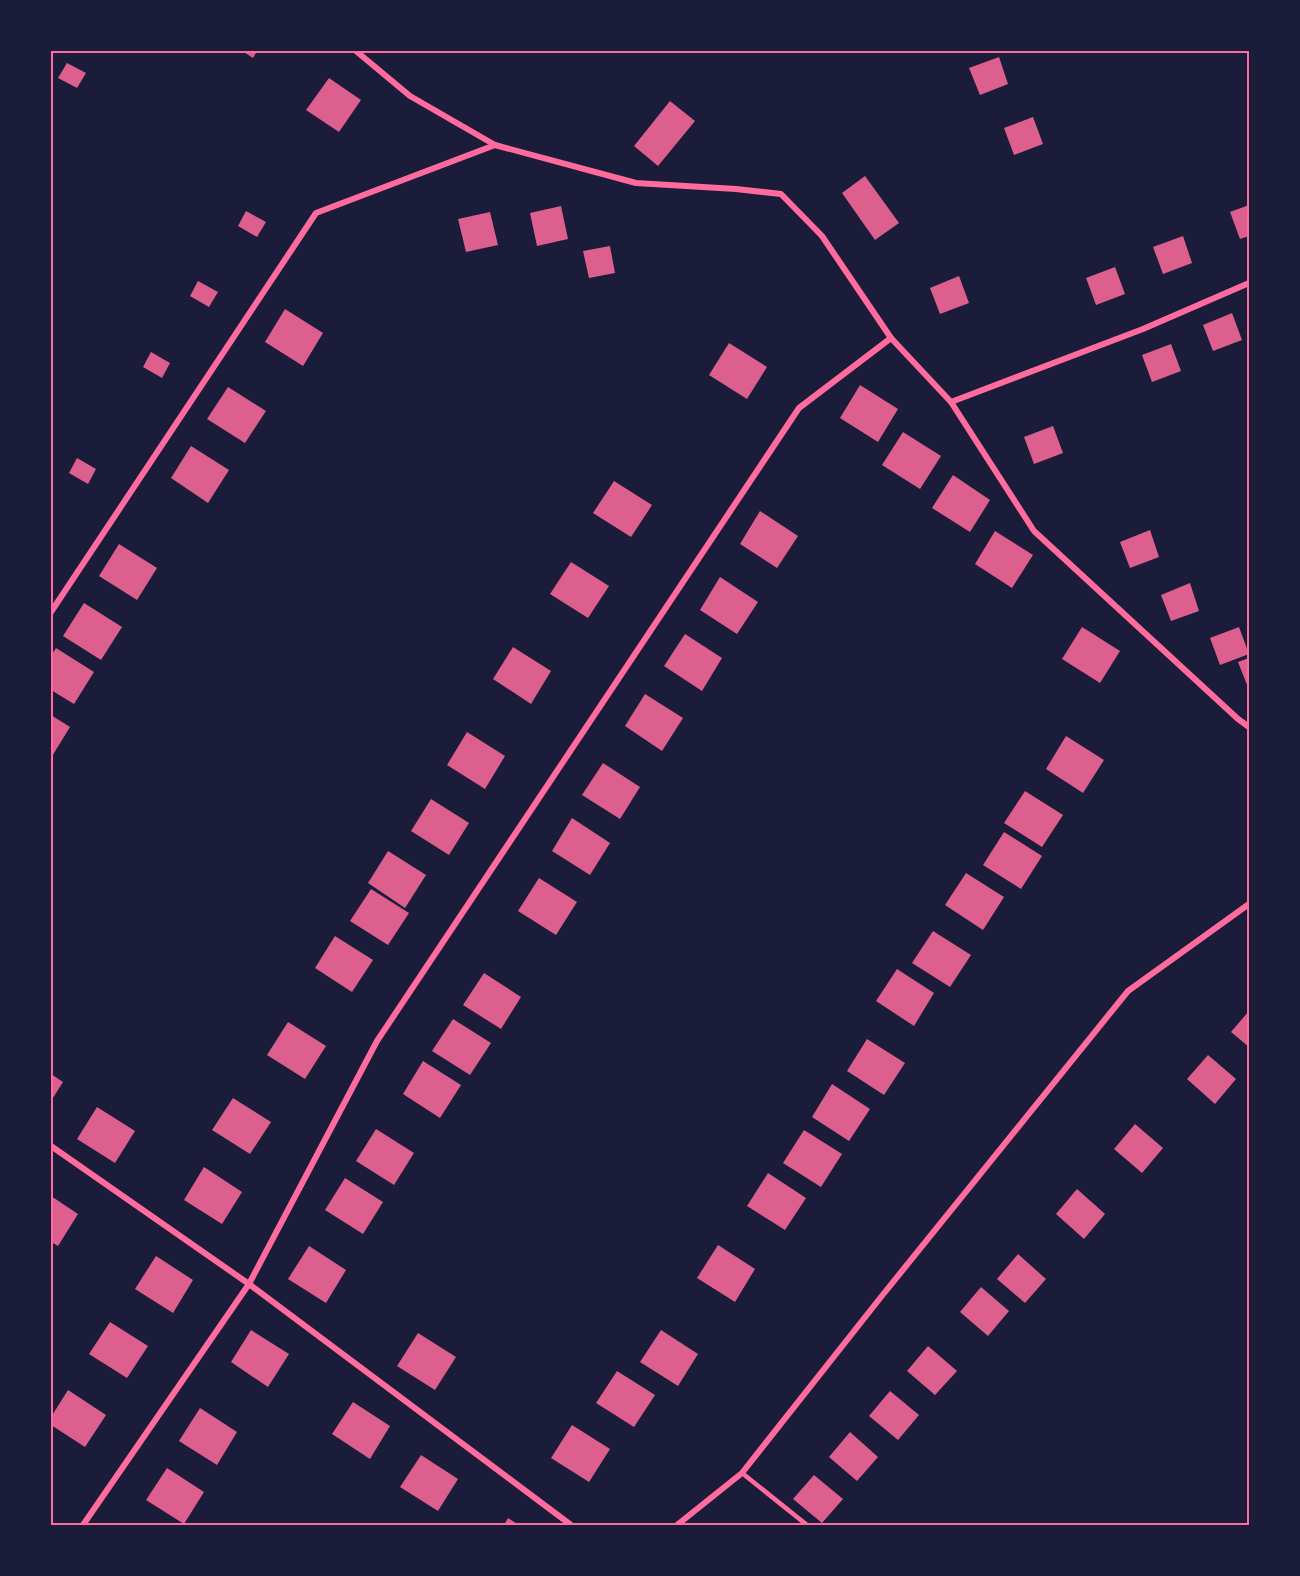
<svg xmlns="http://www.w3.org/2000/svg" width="1300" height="1576" viewBox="0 0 1300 1576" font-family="Commissioner,sans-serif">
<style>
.building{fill:#dd5f8e}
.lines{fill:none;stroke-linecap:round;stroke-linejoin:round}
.service{stroke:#ff6b9d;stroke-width:4.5}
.minor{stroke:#ff6b9d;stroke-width:6}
.neatline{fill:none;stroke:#ff6b9d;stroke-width:2}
</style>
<rect width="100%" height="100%" fill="#1b1b3a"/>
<!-- building -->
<g class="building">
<path d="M242,51H257L253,58Z"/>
<path d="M999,57L1008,84L980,95L969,68Z"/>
<path d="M67,63L86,73L77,88L58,78Z"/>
<path d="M329,78L361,100L339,132L306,110Z"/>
<path d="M670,101L695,121L658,166L634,146Z"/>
<path d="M1033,117L1043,144L1014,155L1004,128Z"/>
<path d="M865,176L899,223L875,240L842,193Z"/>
<path d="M1249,205V236L1240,239L1230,212Z"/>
<path d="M561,206L568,239L537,246L530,213Z"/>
<path d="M246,211L266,222L257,237L238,226Z"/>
<path d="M490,212L498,245L466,252L458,219Z"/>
<path d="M1183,236L1192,263L1163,274L1153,247Z"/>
<path d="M610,246L615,273L589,278L583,251Z"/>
<path d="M1115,267L1125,294L1096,305L1086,278Z"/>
<path d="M959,276L969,303L940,314L930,288Z"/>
<path d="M198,281L218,292L209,307L190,296Z"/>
<path d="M285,309L323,333L303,366L265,342Z"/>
<path d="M1232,313L1242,340L1213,351L1203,325Z"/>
<path d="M729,343L767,367L747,399L709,375Z"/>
<path d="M1171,344L1181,371L1152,382L1142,355Z"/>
<path d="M151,352L170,363L162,378L143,367Z"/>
<path d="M860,385L898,409L878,442L840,418Z"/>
<path d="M228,387L266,411L245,443L207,419Z"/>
<path d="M1053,426L1063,453L1034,464L1024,437Z"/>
<path d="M903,432L941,456L920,489L882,465Z"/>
<path d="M191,446L229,470L208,503L171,478Z"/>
<path d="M77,458L96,469L88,484L69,473Z"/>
<path d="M953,475L990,500L970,532L932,508Z"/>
<path d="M614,481L652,505L631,537L593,513Z"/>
<path d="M760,511L798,536L777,568L740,544Z"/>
<path d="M1150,530L1159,557L1130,568L1120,542Z"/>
<path d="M995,531L1033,555L1012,588L975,564Z"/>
<path d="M119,544L157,568L137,600L99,576Z"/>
<path d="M571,562L609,586L588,618L550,594Z"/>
<path d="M720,577L758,602L737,634L700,610Z"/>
<path d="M1190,583L1199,611L1171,621L1161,595Z"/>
<path d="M84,603L122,627L101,660L63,636Z"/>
<path d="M1082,627L1120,651L1100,683L1062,659Z"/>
<path d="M1239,627L1249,654L1220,665L1210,638Z"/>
<path d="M685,634L722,658L702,691L664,666Z"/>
<path d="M513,647L551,671L531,704L493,679Z"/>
<path d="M56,648L94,672L74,704L51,690V656Z"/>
<path d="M1249,658V690L1238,662Z"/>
<path d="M645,694L683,718L662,751L625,726Z"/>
<path d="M51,715L70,727L51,758Z"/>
<path d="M467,732L505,756L485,789L447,765Z"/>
<path d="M1066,736L1104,760L1083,793L1046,769Z"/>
<path d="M603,763L640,787L620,819L582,795Z"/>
<path d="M1025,791L1063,815L1042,847L1004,823Z"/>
<path d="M431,799L469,823L449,855L411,831Z"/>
<path d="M572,818L610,843L590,875L552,851Z"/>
<path d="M1004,832L1042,856L1021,889L983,865Z"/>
<path d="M388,851L426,875L405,908L368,883Z"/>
<path d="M966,873L1004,897L983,930L945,905Z"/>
<path d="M539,878L577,902L556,935L518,911Z"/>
<path d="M371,889L409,913L388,945L350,921Z"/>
<path d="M933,931L971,955L950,987L912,963Z"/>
<path d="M335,936L373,960L352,992L315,968Z"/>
<path d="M897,969L934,993L914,1026L876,1001Z"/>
<path d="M484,973L521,997L501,1029L463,1005Z"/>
<path d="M1249,1011V1047L1231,1032Z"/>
<path d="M453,1019L491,1043L470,1075L432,1051Z"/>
<path d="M288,1022L326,1046L305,1079L267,1055Z"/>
<path d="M867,1039L905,1063L884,1095L847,1071Z"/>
<path d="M1208,1055L1236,1079L1215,1104L1187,1079Z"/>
<path d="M423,1061L461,1085L440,1118L403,1094Z"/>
<path d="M51,1074L63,1082L51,1101Z"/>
<path d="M832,1084L870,1109L849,1141L812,1117Z"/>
<path d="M233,1098L271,1122L250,1154L212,1130Z"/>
<path d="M97,1107L135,1131L115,1163L77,1139Z"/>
<path d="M1135,1124L1163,1148L1142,1173L1114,1149Z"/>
<path d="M376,1129L414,1153L394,1185L356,1161Z"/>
<path d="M804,1130L842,1154L821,1187L783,1163Z"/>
<path d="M204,1167L242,1192L222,1224L184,1200Z"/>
<path d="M768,1173L806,1198L785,1230L747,1206Z"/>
<path d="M345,1178L383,1202L363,1234L325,1210Z"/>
<path d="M1077,1189L1105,1214L1084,1239L1056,1214Z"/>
<path d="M51,1196L78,1214L58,1246L51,1242Z"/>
<path d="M718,1245L755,1269L735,1302L697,1278Z"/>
<path d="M309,1246L346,1270L326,1303L288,1279Z"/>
<path d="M1018,1254L1046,1279L1025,1303L997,1279Z"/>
<path d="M156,1256L193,1280L173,1313L135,1289Z"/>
<path d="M981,1287L1009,1311L988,1336L960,1312Z"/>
<path d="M110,1322L148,1346L127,1378L89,1354Z"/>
<path d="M251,1330L289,1354L268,1387L231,1362Z"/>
<path d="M661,1330L698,1354L678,1386L640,1362Z"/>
<path d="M418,1333L456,1357L435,1390L397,1366Z"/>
<path d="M928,1346L957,1371L935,1395L907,1371Z"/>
<path d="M617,1371L655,1395L634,1427L596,1403Z"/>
<path d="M68,1390L106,1415L85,1447L51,1425V1417Z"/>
<path d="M890,1391L919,1415L898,1440L869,1416Z"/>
<path d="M353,1402L390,1426L370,1459L332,1434Z"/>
<path d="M200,1408L237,1432L217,1465L179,1441Z"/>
<path d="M572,1425L610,1449L589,1482L551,1458Z"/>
<path d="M850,1432L878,1457L857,1481L829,1457Z"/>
<path d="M421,1455L458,1479L438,1511L400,1487Z"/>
<path d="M167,1468L204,1492L184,1524L146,1500Z"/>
<path d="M814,1475L843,1499L822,1523L793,1499Z"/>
<path d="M508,1518L519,1525H504Z"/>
</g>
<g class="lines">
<!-- service -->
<path class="service" d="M742,1473L807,1525"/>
<!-- minor -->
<g class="minor">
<path d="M356,51L410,96L495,145L636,183L736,189L781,194L822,236L891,338L951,402L1034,531L1238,719L1249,727"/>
<path d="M951,402L1143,329L1249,283"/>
<path d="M51,612L316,213L495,145"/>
<path d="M51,1146L249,1284L571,1525"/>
<path d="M83,1525L249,1284L377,1041L799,408L891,338"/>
<path d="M677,1525L742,1473L881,1297L1128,991L1249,904"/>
</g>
</g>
<!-- border -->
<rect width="1300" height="1576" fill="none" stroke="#1b1b3a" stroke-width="105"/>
<rect x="52" y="52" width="1196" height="1472" class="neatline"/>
</svg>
